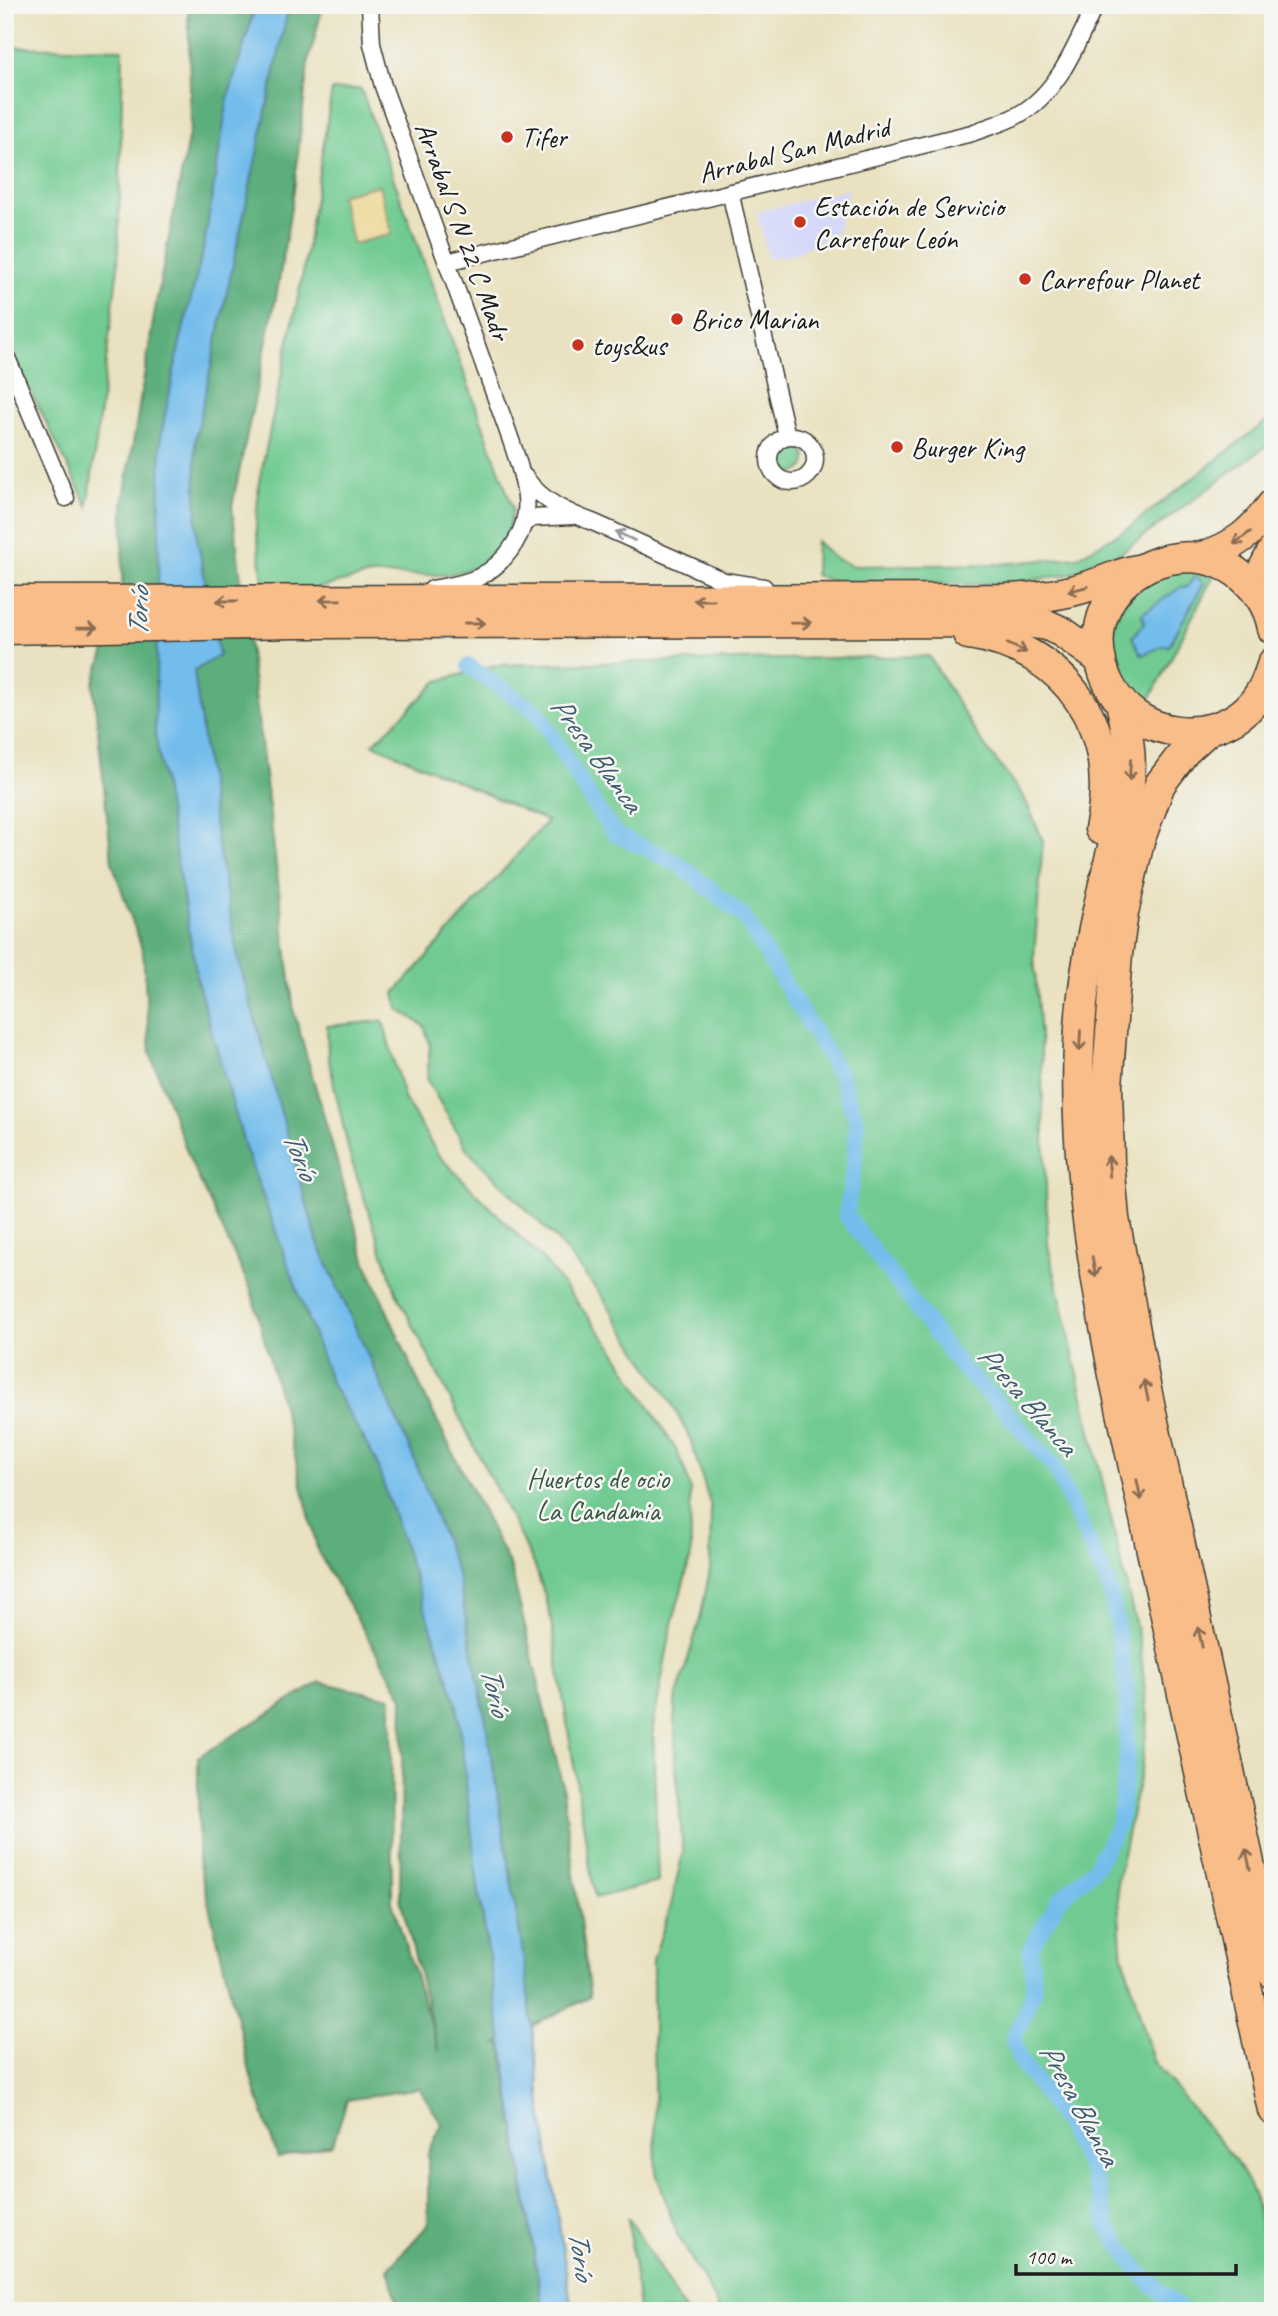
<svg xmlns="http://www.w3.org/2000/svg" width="1278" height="2316" viewBox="0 0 1278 2316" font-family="Caveat,sans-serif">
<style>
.built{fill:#d5d8f9}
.green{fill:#70ca91;stroke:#467356;stroke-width:2}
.forest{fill:#5cae7b;stroke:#3c654c;stroke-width:2}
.sand{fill:#eeda9e;stroke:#857b5d;stroke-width:2}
.water{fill:#73bdec;stroke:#486c84;stroke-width:2}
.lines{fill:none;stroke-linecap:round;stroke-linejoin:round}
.canal{stroke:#73bdec;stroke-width:16}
.street-casing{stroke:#3b3a34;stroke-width:19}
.highway-casing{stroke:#3b3a34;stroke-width:33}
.street{stroke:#fff;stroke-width:16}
.highway{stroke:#f8bd89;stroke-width:30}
.oneway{stroke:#999}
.oneway2{stroke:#8a6c52}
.poi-dot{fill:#c8321e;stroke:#f6f6f2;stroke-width:2.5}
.labels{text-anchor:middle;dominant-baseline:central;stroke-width:5;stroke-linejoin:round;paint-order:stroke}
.poi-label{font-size:28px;fill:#1c1c1c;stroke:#f6f6f2;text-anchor:start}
.street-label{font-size:28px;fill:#1c1c1c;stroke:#f6f6f2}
.park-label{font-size:28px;fill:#395945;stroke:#f6f6f2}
.water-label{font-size:30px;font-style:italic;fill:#3f5c6f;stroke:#f6f6f2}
</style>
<rect width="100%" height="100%" fill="#f6f6f2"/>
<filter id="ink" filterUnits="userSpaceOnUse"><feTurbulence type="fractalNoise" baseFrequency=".0143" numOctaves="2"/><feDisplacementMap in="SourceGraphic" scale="14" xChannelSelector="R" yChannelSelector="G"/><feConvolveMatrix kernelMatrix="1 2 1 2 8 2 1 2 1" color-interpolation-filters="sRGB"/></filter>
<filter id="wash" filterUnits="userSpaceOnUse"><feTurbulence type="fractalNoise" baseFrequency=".00686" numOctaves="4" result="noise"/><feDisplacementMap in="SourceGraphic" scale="28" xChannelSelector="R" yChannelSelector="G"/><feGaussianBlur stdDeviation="1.57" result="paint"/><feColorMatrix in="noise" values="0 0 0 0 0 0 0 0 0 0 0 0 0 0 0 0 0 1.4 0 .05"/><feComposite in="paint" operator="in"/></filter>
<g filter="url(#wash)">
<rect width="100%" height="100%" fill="#e9e1bf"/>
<!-- built -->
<path class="built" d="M849,189L837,231L793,255L768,258L757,212Z"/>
<!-- green -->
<g class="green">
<path d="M5,47L123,49L118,266L88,507L5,339Z"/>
<path d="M361,89L513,508L508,534L494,553L474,568L448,575H370L314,589L264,588L256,526L259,482L303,273L332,90Z"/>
<path d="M1273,416V441L1119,554L1070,574L1009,584H842L815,575L816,541L834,558L853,566L1000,564L1077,557L1127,529Z"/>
<circle cx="792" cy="459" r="14"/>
<path d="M1191,569L1214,575L1146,707C1138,700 1127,693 1122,684C1101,650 1112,605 1144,582C1158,572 1175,571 1191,569Z"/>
<path d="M929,656L979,738L1024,797L1043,841L1034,957L1041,1050L1048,1245L1140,1644L1148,1719L1141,1770L1117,1882L1121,1948L1153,2061L1236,2162L1254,2194L1273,2284V2311H719L708,2287L677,2234L656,2172L653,2034V1960L671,1905L683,1852L675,1754V1702L700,1619L710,1570L711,1507L691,1441L670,1400L601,1295L556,1239L468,1151L427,1080L430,1044L424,1026L398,1009L395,993L547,821L373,744L438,681L495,665Z"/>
<path d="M383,1021L404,1098L439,1156L545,1262L613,1348L675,1448L684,1468L690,1488L691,1556L672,1624L653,1727L658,1882L595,1898L549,1609L535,1566L396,1292L349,1153L328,1056L327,1026Z"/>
<path d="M628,2217L685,2311H639Z"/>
</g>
<!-- forest -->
<path class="forest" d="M188,5H323L308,64L294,190L277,292L232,506L294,1012L366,1263L424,1395L511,1568L562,1783L590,1997L496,2044L501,2043L543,2311H400L388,2269L428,2225V2154L442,2124L419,2088L347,2100L333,2144L278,2158L252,2080L198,1861V1757L320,1682L391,1698L392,1902L439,2051L400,1898L403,1698L318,1552L287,1424L251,1290L191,1162L150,1053L143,952L112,862L93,684L122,603L123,504L156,304L191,124Z"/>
<!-- sand -->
<path class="sand" d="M379,185L392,234L353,244L340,195Z"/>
<!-- water -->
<g class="water">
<path d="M256,5H289L195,441L197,538L219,655L194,671L216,836L238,958L317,1241L413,1456L458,1576L485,1716L525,1967L543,2118L572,2311H543L477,1879L457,1705L375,1459L332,1385L245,1147L198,984L155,733L161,435L180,342L204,246L228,98Z"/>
<path d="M1195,576L1204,583L1169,646L1165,645L1142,655L1132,637L1144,623L1142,614L1181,587H1187Z"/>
</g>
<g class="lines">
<!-- canal -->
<path class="canal" d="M469,666L537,712L599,812L615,834L679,864L744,917L840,1075L857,1122L854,1168L846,1215L961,1367L996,1401L1055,1468L1108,1584L1115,1613L1127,1691V1763L1119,1823L1095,1868L1059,1900L1030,1949L1034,1988L1022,2021L1013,2038L1019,2059L1061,2117L1089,2167L1100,2195L1107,2226L1140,2273L1182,2311"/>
</g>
</g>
<g filter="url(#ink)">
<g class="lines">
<!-- street casing -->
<g class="street-casing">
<g id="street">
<path d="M370,5L372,44L383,86L507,429C515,452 523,474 526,497C530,529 507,563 479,577C464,584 448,586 432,589"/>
<path d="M730,192L787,436"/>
<path d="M447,262L972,133C987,127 1004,123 1018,115C1058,93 1077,44 1095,5"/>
<path d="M5,353L66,498"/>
<circle cx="792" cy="459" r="23"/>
<path d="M525,477C542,502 568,513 595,523L724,581L764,587"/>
<path d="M524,523L533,518L572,516"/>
</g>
</g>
<!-- highway casing -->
<g class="highway-casing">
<g id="highway">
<path d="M1202,557C1236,546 1251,533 1273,504"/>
<path d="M1260,596L1261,574L1273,551"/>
<path d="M5,601L1006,599C1035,598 1062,595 1089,586C1109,580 1121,572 1142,569"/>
<path d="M5,629L295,623L1024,622L1047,625L1062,632L1100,659"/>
<path d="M1273,629C1269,605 1255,586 1236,572C1196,544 1136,557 1110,600C1086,641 1102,697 1143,720C1184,743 1241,731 1263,688C1267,681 1270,671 1273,663"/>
<path d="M968,634C1068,648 1122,732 1100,829"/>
<path d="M1121,702C1127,730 1132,755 1129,783C1112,853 1092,923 1083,995C1068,1123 1090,1250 1114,1375L1273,2110"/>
<path d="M1208,730L1185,751L1160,784L1139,841L1123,913L1117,954L1107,1086L1109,1162L1114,1218L1144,1380L1273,1973"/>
</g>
</g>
<!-- street -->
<use href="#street" class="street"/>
<!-- highway -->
<use href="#highway" class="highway"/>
</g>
<!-- one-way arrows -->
<defs><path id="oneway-shaft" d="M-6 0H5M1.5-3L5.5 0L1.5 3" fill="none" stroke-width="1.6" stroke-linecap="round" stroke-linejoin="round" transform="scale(1.75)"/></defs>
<use class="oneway" href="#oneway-shaft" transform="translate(625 536) rotate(-155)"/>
<g class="oneway2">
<use href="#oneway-shaft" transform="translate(1242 538) rotate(143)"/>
<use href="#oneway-shaft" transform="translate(1078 589) rotate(165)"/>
<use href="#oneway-shaft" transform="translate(330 600) rotate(179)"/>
<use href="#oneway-shaft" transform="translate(704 600) rotate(180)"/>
<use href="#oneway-shaft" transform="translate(227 601) rotate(180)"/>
<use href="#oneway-shaft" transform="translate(475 623)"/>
<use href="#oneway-shaft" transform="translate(801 623) rotate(-1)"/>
<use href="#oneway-shaft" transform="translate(87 628) rotate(-1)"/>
<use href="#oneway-shaft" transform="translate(1017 648) rotate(24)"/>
<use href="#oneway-shaft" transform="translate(1130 770) rotate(93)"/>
<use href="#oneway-shaft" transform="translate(1080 1041) rotate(93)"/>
<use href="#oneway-shaft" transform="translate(1109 1166) rotate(-94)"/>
<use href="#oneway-shaft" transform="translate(1094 1267) rotate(80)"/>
<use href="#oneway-shaft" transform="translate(1146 1390) rotate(-102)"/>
<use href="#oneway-shaft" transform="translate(1139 1490) rotate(78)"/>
<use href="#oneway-shaft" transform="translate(1200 1637) rotate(-102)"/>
<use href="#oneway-shaft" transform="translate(1248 1859) rotate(-102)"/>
</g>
</g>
<!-- markers -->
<g class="poi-dot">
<circle cx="507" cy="137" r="7"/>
<circle cx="800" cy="222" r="7"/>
<circle cx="1025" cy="279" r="7"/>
<circle cx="677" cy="319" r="7"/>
<circle cx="578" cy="345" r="7"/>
<circle cx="897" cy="447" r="7"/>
</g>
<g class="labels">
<!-- poi labels -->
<g class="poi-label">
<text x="521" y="137">Tifer</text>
<text x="814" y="206">Estación de Servicio<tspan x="814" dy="32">Carrefour León</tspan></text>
<text x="1039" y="279">Carrefour Planet</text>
<text x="691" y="319">Brico Marian</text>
<text x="592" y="345">toys&amp;us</text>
<text x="911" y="447">Burger King</text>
</g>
<!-- street labels -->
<g class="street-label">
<text transform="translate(794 150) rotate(-14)">Arrabal San Madrid</text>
<text transform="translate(463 231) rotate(70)">Arrabal S N 22 C Madr</text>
</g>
<!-- park labels -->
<g class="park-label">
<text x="598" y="1478">Huertos de ocio<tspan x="598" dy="32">La Candamia</tspan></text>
</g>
<!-- water labels -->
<g class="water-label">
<text transform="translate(138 612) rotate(-88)">Torío</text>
<text transform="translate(597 754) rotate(54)">Presa Blanca</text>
<text transform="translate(301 1155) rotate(68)">Torío</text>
<text transform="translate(1028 1400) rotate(49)">Presa Blanca</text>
<text transform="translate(496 1691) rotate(76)">Torío</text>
<text transform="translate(1080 2104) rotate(61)">Presa Blanca</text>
<text transform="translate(582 2255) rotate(82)">Torío</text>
</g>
</g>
<!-- margin -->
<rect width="1278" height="2316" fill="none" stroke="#f6f6f2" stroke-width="28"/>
<!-- scale -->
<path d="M1016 2264v10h220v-10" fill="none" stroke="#1c1c1c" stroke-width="3.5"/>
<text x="1026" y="2264" font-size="21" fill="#1c1c1c" stroke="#f6f6f2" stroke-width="5" paint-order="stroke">100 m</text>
</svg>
